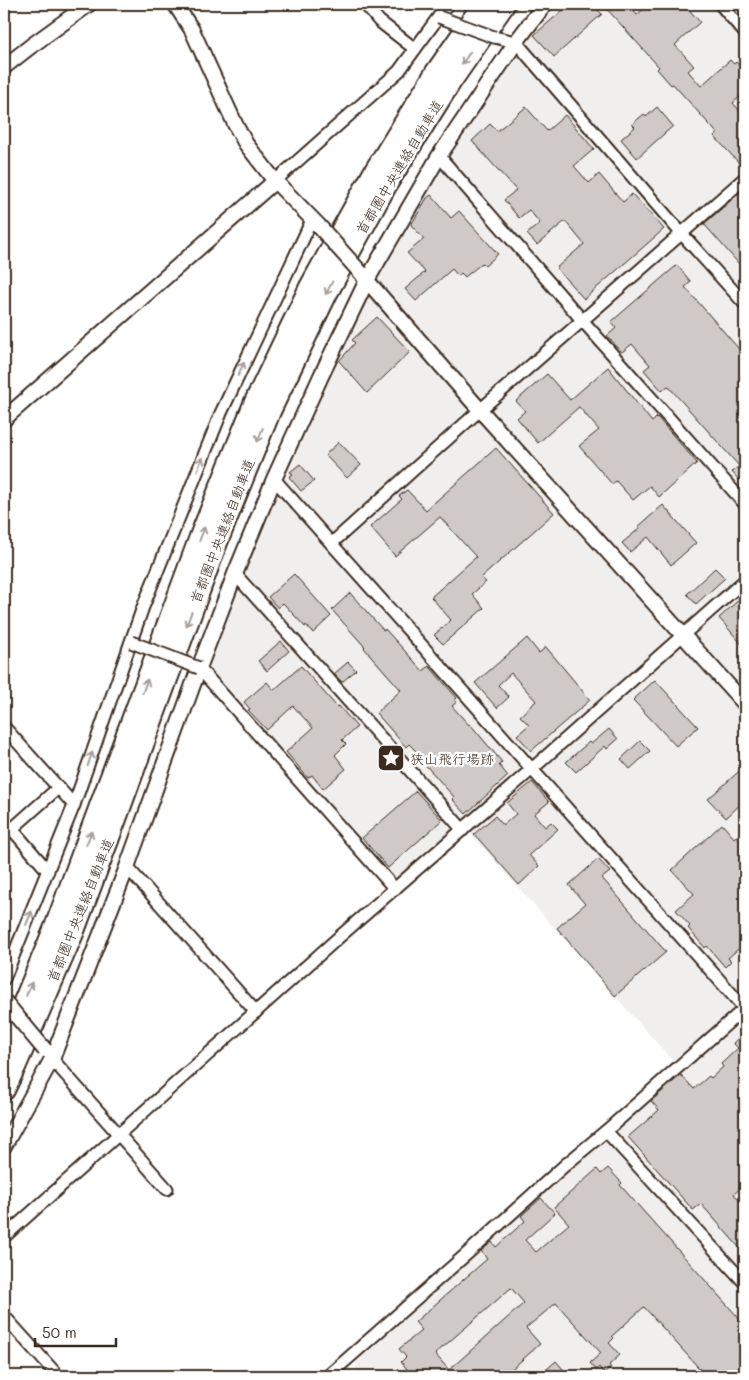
<svg xmlns="http://www.w3.org/2000/svg" width="749" height="1380" viewBox="0 0 749 1380" font-family="Mali,'Klee One',sans-serif">
<style>
.built{fill:#f1efee}
.building{fill:#cfcac7;stroke:#3b2a1e;fill-rule:evenodd}
.lines{fill:none;stroke-linecap:round;stroke-linejoin:round}
.minor-casing{stroke:#3b2a1e;stroke-width:15}
.tertiary-casing{stroke:#3b2a1e;stroke-width:18}
.motorway-casing{stroke:#3b2a1e;stroke-width:25}
.minor{stroke:#fff;stroke-width:11}
.tertiary{stroke:#fff;stroke-width:14}
.motorway{stroke:#fff;stroke-width:21}
.minor-bridge-casing{stroke:#3b2a1e;stroke-width:15;stroke-linecap:butt}
.tertiary-bridge-casing{stroke:#3b2a1e;stroke-width:18;stroke-linecap:butt}
.minor-bridge{stroke:#fff;stroke-width:11}
.tertiary-bridge{stroke:#fff;stroke-width:14}
.oneway{stroke:#a79f9a}
.labels{text-anchor:middle;dominant-baseline:central;stroke-width:4.5;stroke-linejoin:round;paint-order:stroke}
.street-label{font-size:14px;fill:#3b2a1e;stroke:#fff}
.poi-label{font-size:14px;fill:#3b2a1e;stroke:#fff;text-anchor:start}
</style>
<rect width="100%" height="100%" fill="#fff"/>
<filter id="ink" filterUnits="userSpaceOnUse"><feTurbulence type="fractalNoise" baseFrequency=".02" numOctaves="2"/><feDisplacementMap in="SourceGraphic" scale="10" xChannelSelector="R" yChannelSelector="G"/><feConvolveMatrix kernelMatrix="1 2 1 2 8 2 1 2 1" color-interpolation-filters="sRGB"/></filter>
<g filter="url(#ink)">
<!-- built -->
<path class="built" d="M552,4H745V1376H354L357,1362L680,1069L462,824L393,881L205,669L240,571L291,453L366,296L445,155L524,42Z"/>
<!-- building -->
<g class="building">
<path d="M570,4H592L602,14L554,57L534,35Z"/>
<path d="M611,4H627L637,15L649,4H684L700,22L675,45L694,66L688,71L701,86L730,60L734,64L736,62L745,72V92L733,103L745,117V158L739,163L714,136L717,133L673,84L671,85L657,69L659,67L606,8Z"/>
<path d="M526,107L547,131L565,115L594,149L574,166L589,183L599,174L623,202L632,194L664,229L584,299L556,268L584,244L565,221L537,245L527,234L540,223L529,210L519,218L504,200L516,190L472,141L490,124L497,131Z"/>
<path d="M657,107L673,126L637,158L621,139L635,127L632,124L644,114L646,117Z"/>
<path d="M745,188V258L739,264L704,224Z"/>
<path d="M431,195L451,218L459,211L498,254L485,266L482,263L465,277L461,273L458,276L452,269L416,301L405,289L425,272L407,253L424,239L411,225L427,198Z"/>
<path d="M677,265L691,282L685,287L745,356V487L732,472L739,466L668,386L662,391L644,370L650,365L632,344L622,352L607,336L616,328L611,322Z"/>
<path d="M377,317L410,352L367,393L339,361L355,343L352,340Z"/>
<path d="M608,367L652,422L657,417L697,463L659,497L650,486L633,500L616,481L612,484L579,446L599,430L579,407L538,443L517,418L525,411L516,401L547,374L570,400Z"/>
<path d="M339,442L361,465L347,478L325,455Z"/>
<path d="M496,448L554,513L481,578L486,582L472,594L484,608L443,644L434,635L451,620L431,597L476,557L440,517L395,556L370,527L402,499L399,496L407,490L426,510Z"/>
<path d="M300,464L314,481L301,491L289,477L293,474L290,472Z"/>
<path d="M663,505L696,543L671,565L648,537L630,552L622,543L640,528L638,527Z"/>
<path d="M715,568L725,578L696,604L687,594Z"/>
<path d="M294,574L331,616L313,633L306,625L305,627L283,603L278,608L268,597Z"/>
<path d="M350,593L384,631L385,629L423,671L429,666L457,698L455,700L457,702L452,706L469,725L470,724L502,762L499,765L508,776L466,814L452,799L454,797L421,760L423,758L409,744L406,747L376,713L401,690L364,648L365,647L332,610Z"/>
<path d="M745,594V648L719,618Z"/>
<path d="M527,638L539,653L546,647L590,700L531,751L517,735L529,725L520,716L536,701L511,673L498,685L509,697L497,708L475,683Z"/>
<path d="M281,641L289,651L267,671L258,661Z"/>
<path d="M348,662L356,670L342,682L334,674Z"/>
<path d="M301,666L337,707L339,706L357,727L342,740L346,744L335,755L346,769L323,789L312,775L308,778L286,752L313,728L293,706L267,730L248,710L250,709L244,702L267,682L274,690Z"/>
<path d="M655,680L698,727L676,746L633,700Z"/>
<path d="M609,729L618,739L607,749L605,746L576,772L566,762L589,742L591,744Z"/>
<path d="M640,741L650,751L630,769L621,759Z"/>
<path d="M745,766V800L726,818L708,799Z"/>
<path d="M532,782L549,802L534,814L545,827L551,822L558,829L529,855L539,866L519,885L474,834L495,816L503,825L516,814L507,803Z"/>
<path d="M416,791L442,820L388,868L362,838Z"/>
<path d="M722,824L734,838L736,836L745,846V943L728,958L731,961L725,967L707,946L705,948L688,928L690,926L676,910L694,894L672,870Z"/>
<path d="M598,859L610,872L602,878L666,952L615,996L557,928L585,904L569,885Z"/>
<path d="M745,1032V1184L734,1194L745,1206V1254L701,1204L693,1210L628,1137L659,1110L651,1101L681,1075L694,1089L709,1076L711,1078L723,1067L721,1064L738,1048L733,1043Z"/>
<path d="M608,1168L622,1183L620,1185L745,1325V1363L731,1376H706L644,1307L612,1336L614,1338L609,1343L620,1355L609,1365L611,1368L604,1374L599,1367L596,1370L590,1363L601,1353L556,1303L526,1328L540,1344L504,1376H399L407,1369L401,1362L406,1357L399,1349L422,1330L415,1322L487,1259L481,1251L492,1242L496,1247L525,1221L521,1216L541,1198L555,1213L525,1240L536,1252L569,1224L554,1207L597,1169L601,1174ZM511,1288L524,1303L449,1370L435,1354Z"/>
<path d="M556,1361L569,1376H539Z"/>
</g>
<g class="lines">
<!-- minor casing -->
<g class="minor-casing">
<g id="minor">
<path d="M365,4L379,21L415,49"/>
<path d="M720,4L745,33"/>
<path d="M494,37L516,42L682,234L745,304"/>
<path d="M439,156L582,320L745,504"/>
<path d="M275,181L399,71L448,4"/>
<path d="M274,479L745,1009"/>
<path d="M332,543L480,410L745,178"/>
<path d="M235,574L463,830"/>
<path d="M199,668L395,889"/>
<path d="M4,727L74,805"/>
<path d="M127,867L256,1012"/>
<path d="M48,871L12,829L58,788"/>
<path d="M4,979L74,805L143,607L221,413L312,220"/>
<path d="M52,1059L167,1189"/>
<path d="M606,1131L745,1283"/>
<path d="M4,1237L338,938L532,769L745,580"/>
<path d="M4,1316L58,1376"/>
<path d="M328,1376L469,1252L564,1166L606,1131L745,1008"/>
</g>
</g>
<!-- tertiary casing -->
<g class="tertiary-casing">
<g id="tertiary">
<path d="M175,4L192,30L236,126L246,144L275,181L318,225"/>
<path d="M4,67L31,46L89,4"/>
<path d="M363,276L480,410L745,704"/>
<path d="M4,419L275,181"/>
<path d="M4,1146L52,1059L127,867L199,668L235,574L274,479L321,376L367,280L439,156L516,42L545,4"/>
</g>
</g>
<!-- motorway casing -->
<g class="motorway-casing">
<g id="motorway">
<path d="M4,1051L56,926L202,533L255,403L311,286L374,173L436,73L484,4"/>
<path d="M4,1089L15,1066L73,932L115,820L217,541L270,410L326,294L388,181L450,82L504,4"/>
</g>
</g>
<!-- minor -->
<use href="#minor" class="minor"/>
<!-- tertiary -->
<use href="#tertiary" class="tertiary"/>
<!-- motorway -->
<use href="#motorway" class="motorway"/>
<!-- minor-bridge casing -->
<g class="minor-bridge-casing">
<g id="minor-bridge">
<path d="M439,17L494,37"/>
<path d="M131,642L199,668"/>
</g>
</g>
<!-- tertiary-bridge casing -->
<g class="tertiary-bridge-casing">
<g id="tertiary-bridge">
<path d="M318,225L361,273"/>
<path d="M4,1001L45,1050"/>
</g>
</g>
<!-- minor-bridge -->
<use href="#minor-bridge" class="minor-bridge"/>
<!-- tertiary-bridge -->
<use href="#tertiary-bridge" class="tertiary-bridge"/>
</g>
<!-- one-way arrows -->
<defs><path id="oneway-shaft" d="M-6 0H5M1.5-3L5.5 0L1.5 3" fill="none" stroke-width="1.6" stroke-linecap="round" stroke-linejoin="round" transform="scale(1.25)"/></defs>
<g class="oneway">
<use href="#oneway-shaft" transform="translate(466 58) rotate(125)"/>
<use href="#oneway-shaft" transform="translate(329 288) rotate(118)"/>
<use href="#oneway-shaft" transform="translate(241 369) rotate(-65)"/>
<use href="#oneway-shaft" transform="translate(260 435) rotate(112)"/>
<use href="#oneway-shaft" transform="translate(200 464) rotate(-68)"/>
<use href="#oneway-shaft" transform="translate(202 534) rotate(-69)"/>
<use href="#oneway-shaft" transform="translate(189 619) rotate(110)"/>
<use href="#oneway-shaft" transform="translate(145 686) rotate(-70)"/>
<use href="#oneway-shaft" transform="translate(90 759) rotate(-71)"/>
<use href="#oneway-shaft" transform="translate(89 838) rotate(-69)"/>
<use href="#oneway-shaft" transform="translate(29 918) rotate(-68)"/>
<use href="#oneway-shaft" transform="translate(29 989) rotate(-67)"/>
</g>
</g>
<!-- icons -->
<defs>
<g id="sight-square" transform="scale(1.4375)"><rect x="-9" y="-9" width="18" height="18" rx="4" fill="#3b2a1e" stroke="#fff"/><path d="M0-6L1.8-2.2L6-1.7L2.9 1.2L3.7 5.4L0 3.3L-3.7 5.4L-2.9 1.2L-6-1.7L-1.8-2.2Z" fill="#fff"/></g>
</defs>
<g fill-rule="evenodd">
<use href="#sight-square" x="391" y="758"/>
</g>
<g class="labels">
<!-- street labels -->
<g class="street-label">
<text transform="translate(399 167) rotate(-59)">首都圏中央連絡自動車道</text>
<text transform="translate(222 531) rotate(-69)">首都圏中央連絡自動車道</text>
<text transform="translate(80 910) rotate(-68)">首都圏中央連絡自動車道</text>
</g>
<!-- poi labels -->
<g class="poi-label">
<text x="410" y="758">狭山飛行場跡</text>
</g>
</g>
<!-- margin -->
<rect width="749" height="1380" fill="none" stroke="#fff" stroke-width="20"/>
<rect x="10" y="10" width="729" height="1360" fill="none" stroke="#3b2a1e" stroke-width="2" filter="url(#ink)"/>
<!-- scale -->
<path d="M35 1338v8h81v-8" fill="none" stroke="#3b2a1e" stroke-width="2.5"/>
<text x="42" y="1338" font-size="15" fill="#3b2a1e" stroke="#ffffff" stroke-width="4" paint-order="stroke">50 m</text>
</svg>
